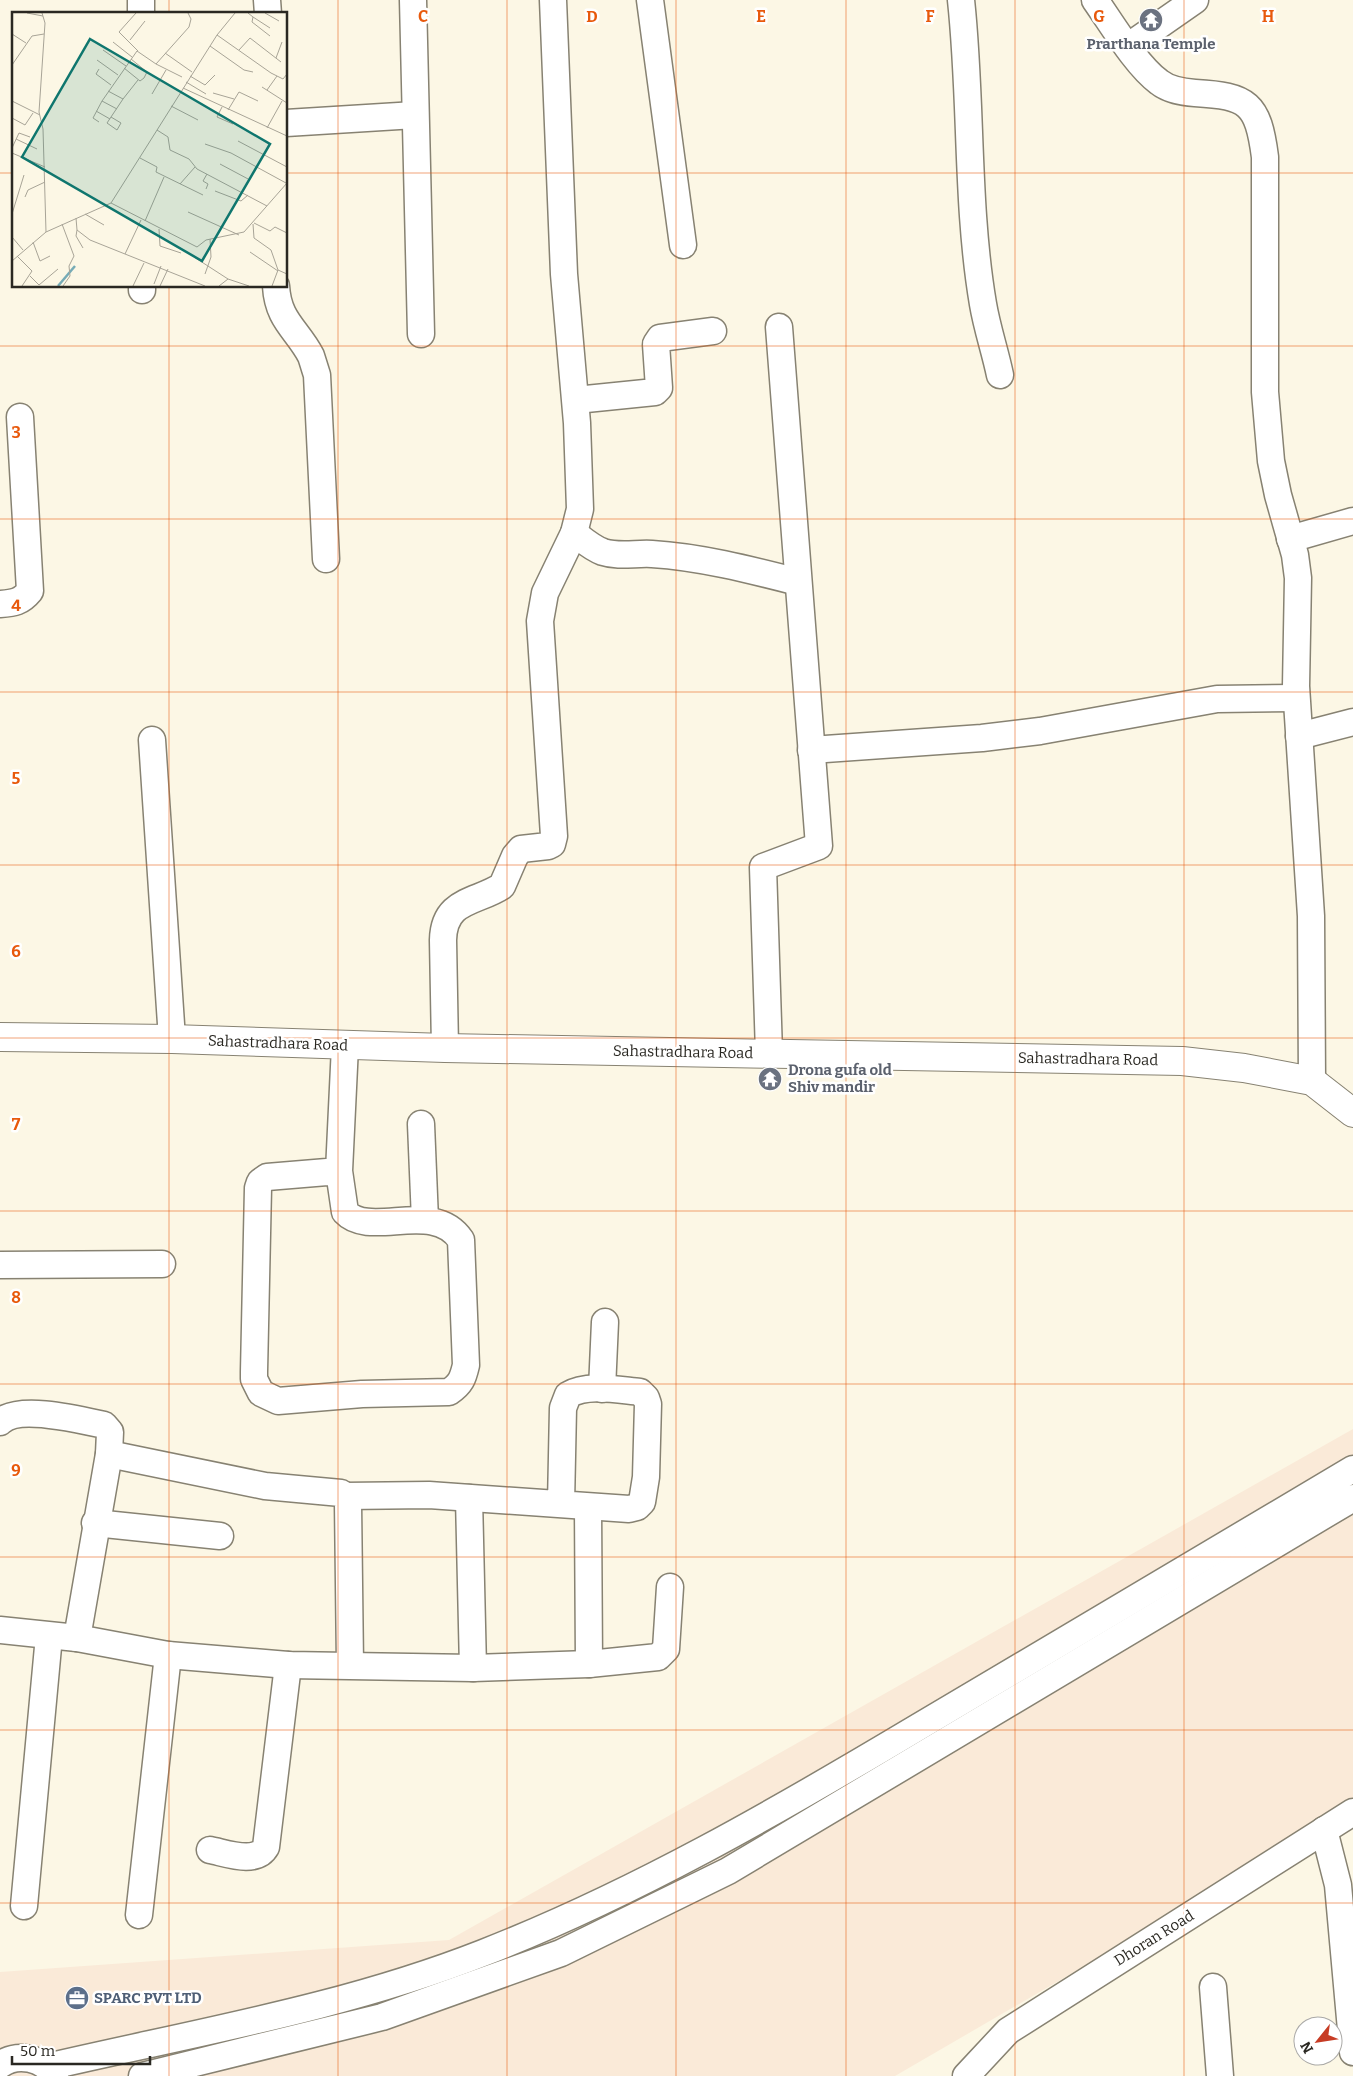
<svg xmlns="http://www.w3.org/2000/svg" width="1353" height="2076" viewBox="0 0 1353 2076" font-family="Bitter,serif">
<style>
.commercial{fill:#faead8}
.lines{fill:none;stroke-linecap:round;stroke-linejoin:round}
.minor-casing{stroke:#878272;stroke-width:29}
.major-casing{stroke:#878272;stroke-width:30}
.minor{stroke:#fff;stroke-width:26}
.major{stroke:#fff;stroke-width:28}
.grid{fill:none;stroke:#e8590c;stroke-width:1;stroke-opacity:0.55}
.labels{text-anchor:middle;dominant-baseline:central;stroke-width:5;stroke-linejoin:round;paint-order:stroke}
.worship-label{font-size:15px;font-weight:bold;fill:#5b616d;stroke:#fff}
.street-label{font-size:15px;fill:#2a2822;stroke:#fff}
.service-label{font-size:15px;font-weight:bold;fill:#4e5e75;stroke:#fff;text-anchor:start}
.inset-river{fill:none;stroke:#76abb6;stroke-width:2.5}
.inset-road{fill:none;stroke:#a8a497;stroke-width:1}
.view{fill:#0f766e;fill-opacity:0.15;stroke:#0f766e;stroke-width:2.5}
.inset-edge{fill:none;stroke:#2a2822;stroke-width:2.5}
.grid-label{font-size:16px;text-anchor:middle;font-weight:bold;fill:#e8590c;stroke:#fff;stroke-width:5;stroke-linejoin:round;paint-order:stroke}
</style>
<rect width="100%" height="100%" fill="#fcf7e5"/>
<!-- commercial -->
<path class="commercial" d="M1353,1429V1810L895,2076H0V1972L449,1940Z"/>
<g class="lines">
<!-- minor casing -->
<g class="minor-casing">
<g id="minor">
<path d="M141,0V14"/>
<path d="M267,0L268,14"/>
<path d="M413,0L421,334"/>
<path d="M650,0L683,245"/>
<path d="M961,0C972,101 966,204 983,304C987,328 995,351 1000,375"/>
<path d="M1095,0C1112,24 1136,65 1159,82C1169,90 1182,92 1195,93C1248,96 1258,103 1265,157V392L1271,461L1278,495L1295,555L1298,578L1296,686L1311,916L1312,1081"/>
<path d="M1129,46L1195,0"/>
<path d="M286,123L415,115"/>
<path d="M142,286V290"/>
<path d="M276,286C278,321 297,329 311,356C313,362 315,369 317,375L326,559"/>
<path d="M576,400L655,392L659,388L656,344L660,338L713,331"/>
<path d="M574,533C583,540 592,548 603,552C618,557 636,553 652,554C701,557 751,570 798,582"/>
<path d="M1290,539L1353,521"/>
<path d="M0,604C14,603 21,602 30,591L20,417"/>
<path d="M1299,736L1353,722"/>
<path d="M152,740L172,1039"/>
<path d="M811,750L982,738L1040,731L1217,699L1296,698"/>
<path d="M445,1048L443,940C444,899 476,903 502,886L515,856L521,849L548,846L552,844L554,836L540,621L545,593L574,533L580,509L577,423L564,274L553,0"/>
<path d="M769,1053L763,867L819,846L779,327"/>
<path d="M421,1124L425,1220"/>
<path d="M339,1171L267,1177L260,1182L258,1188L254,1372V1379L261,1393L278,1401L362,1394L449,1392C461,1384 463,1378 466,1365L461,1240C434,1199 370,1239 345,1212L339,1171L345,1046"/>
<path d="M0,1265L162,1264"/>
<path d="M602,1389L605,1322"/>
<path d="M0,1422C18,1404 81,1420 104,1425L110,1432L109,1454L77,1638"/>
<path d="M109,1454L265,1486L341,1493L345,1496L348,1503L350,1665"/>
<path d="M345,1496L429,1495L629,1509L637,1507L642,1502L646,1477L648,1404L646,1398L640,1392C619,1390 587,1383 568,1395L563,1408L561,1504"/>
<path d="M469,1498L473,1668"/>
<path d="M588,1507L589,1664"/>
<path d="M95,1523L220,1536"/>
<path d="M0,1630L77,1638L168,1655L288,1665L473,1668L589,1664L658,1657L666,1649L670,1587"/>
<path d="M1324,1830L1338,1885L1353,2052"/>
<path d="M210,1850C226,1853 256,1865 266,1847L288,1665"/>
<path d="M24,1906L49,1636"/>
<path d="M139,1915L168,1655"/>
<path d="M1213,1987L1220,2076"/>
<path d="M0,2065C17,2052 44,2058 55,2076"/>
<path d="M47,2067C193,2033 343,2008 483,1953C634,1894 776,1812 915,1729C1062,1643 1207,1555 1353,1469"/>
<path d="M142,2076L382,2017L561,1953L728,1871L1353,1498"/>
<path d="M966,2076L1008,2031L1353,1812"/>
</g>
</g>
<!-- major casing -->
<g class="major-casing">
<path id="major" d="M0,1037L172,1039L445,1048L1182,1061L1244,1068L1312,1081L1353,1113"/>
</g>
<!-- minor -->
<use href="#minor" class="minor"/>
<!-- major -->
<use href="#major" class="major"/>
</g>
<!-- grid -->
<path class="grid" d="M169,0V14M338,0V2076M507,0V2076M676,0V2076M846,0V2076M1015,0V2076M1184,0V2076M0,173H14M286,173H1353M169,286V2076M0,346H1353M0,519H1353M0,692H1353M0,865H1353M0,1038H1353M0,1211H1353M0,1384H1353M0,1557H1353M0,1730H1353M0,1903H1353"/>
<!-- icons -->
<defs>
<g id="temple-disc" transform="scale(1.25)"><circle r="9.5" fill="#6b7280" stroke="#fff"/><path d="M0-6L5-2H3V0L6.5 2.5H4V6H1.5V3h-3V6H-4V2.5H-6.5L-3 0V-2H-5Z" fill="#fff"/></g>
<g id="office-disc" transform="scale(1.25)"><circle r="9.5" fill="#5c6f8a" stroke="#fff"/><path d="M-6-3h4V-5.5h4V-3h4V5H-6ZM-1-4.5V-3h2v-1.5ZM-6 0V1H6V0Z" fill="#fff"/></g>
</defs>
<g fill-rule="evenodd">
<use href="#temple-disc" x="1151" y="20"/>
<use href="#temple-disc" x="770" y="1079"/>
<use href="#office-disc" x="77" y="1998"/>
</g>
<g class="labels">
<!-- worship labels -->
<g class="worship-label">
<text x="1151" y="44">Prarthana Temple</text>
<text x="788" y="1070" text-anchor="start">Drona gufa old<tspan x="788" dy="17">Shiv mandir</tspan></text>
</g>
<!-- street labels -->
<g class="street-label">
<text transform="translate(278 1043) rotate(2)">Sahastradhara Road</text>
<text transform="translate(683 1052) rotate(1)">Sahastradhara Road</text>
<text transform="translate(1088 1059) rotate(1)">Sahastradhara Road</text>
<text transform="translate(1154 1938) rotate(-32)">Dhoran Road</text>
</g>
<!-- service labels -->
<g class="service-label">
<text x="94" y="1998">SPARC PVT LTD</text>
</g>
</g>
<!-- overview -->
<g transform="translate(12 12)">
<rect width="275" height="275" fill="#fcf7e5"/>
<path class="inset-river" d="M46,274L63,254"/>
<path class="inset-road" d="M15,1L31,4M30,1L33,11L27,100L31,117L34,220M124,1L107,20L126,39M236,1L241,5L240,10L258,24M253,1L267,9M241,5L258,16M0,22L14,31M205,23L259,61L271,67L275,62M118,28L133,9M101,30L120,45M198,34L232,58L241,60M91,38L114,54M227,38L238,26L269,50M153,41L180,60M264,46L270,30M85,48L106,63M0,53L20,24L32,22M112,56L128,69L132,66L135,60L119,47M87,57L84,62L99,73M178,64L193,73L203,63M170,65L144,52L177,15L179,7L176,1M174,70L194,82M250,75L275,91M171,76L275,124M255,78L265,64M96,79L111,87L126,68M201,81L222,87M140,82L154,58M0,89L28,103M90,89L105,97M159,94L186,108M210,95L205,105L221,112M216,98L227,80L246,89M84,99L98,107M99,105L109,111L105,118L95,111L111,87M0,106L13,113L21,101M87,110L81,106L90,89L125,39L144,52M255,116L270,89M145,118L156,125L158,138L177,147L185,157L255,194M4,127L25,137M226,129L275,155M193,132L219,141L274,171M0,136L7,121L18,125M0,141L33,155M128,146L145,155L144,160L191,183M208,152L238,168M168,172L183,155M194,177L196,172L191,169L195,162M203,179L229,189L236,183M13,185L16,178L33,170M99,191L185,235L194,228L232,220L275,171M176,200L227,223M0,202L12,163M73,202L92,213M64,206L65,218L78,228L193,274M133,209L152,165M242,211L258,219L263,215L275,221M50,212L62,244L57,254L58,264L51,274M241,212L242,226L259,238L266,258M147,217L148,234L169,241M65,218L64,224L71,236M0,225L11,238M21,230L28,249L38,244M238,240L266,259M113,242L129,208M5,244L20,259L10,274M182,245L216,267M0,249L34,220L99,191L205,23L223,1M193,262L199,245L198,227M18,264L27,273L46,257M142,272L149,254M121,274L132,251M148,274L156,257M207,274L216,267L237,274M260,274L266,258L275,262"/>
<path class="view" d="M78,27L258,132L190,249L10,145Z"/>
<rect width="275" height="275" class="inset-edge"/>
</g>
<g class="grid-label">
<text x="423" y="22">C</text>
<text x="592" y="22">D</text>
<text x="761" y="22">E</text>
<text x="930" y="22">F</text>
<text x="1099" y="22">G</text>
<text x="1268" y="22">H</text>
<text x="16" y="438">3</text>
<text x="16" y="611">4</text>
<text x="16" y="784">5</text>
<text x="16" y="957">6</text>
<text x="16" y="1130">7</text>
<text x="16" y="1303">8</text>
<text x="16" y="1476">9</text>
</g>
<!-- north arrow -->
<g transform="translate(1318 2041) rotate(240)"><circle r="24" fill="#ffffff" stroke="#aaa9a7"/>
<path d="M0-4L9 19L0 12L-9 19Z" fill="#c73c25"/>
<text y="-8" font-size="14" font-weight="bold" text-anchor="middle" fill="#2a2822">N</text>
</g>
<!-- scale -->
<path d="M12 2056v8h138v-8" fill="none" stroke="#2a2822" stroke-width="2.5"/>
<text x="20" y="2056" font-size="15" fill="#2a2822" stroke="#ffffff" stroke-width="4" paint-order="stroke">50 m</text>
</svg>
